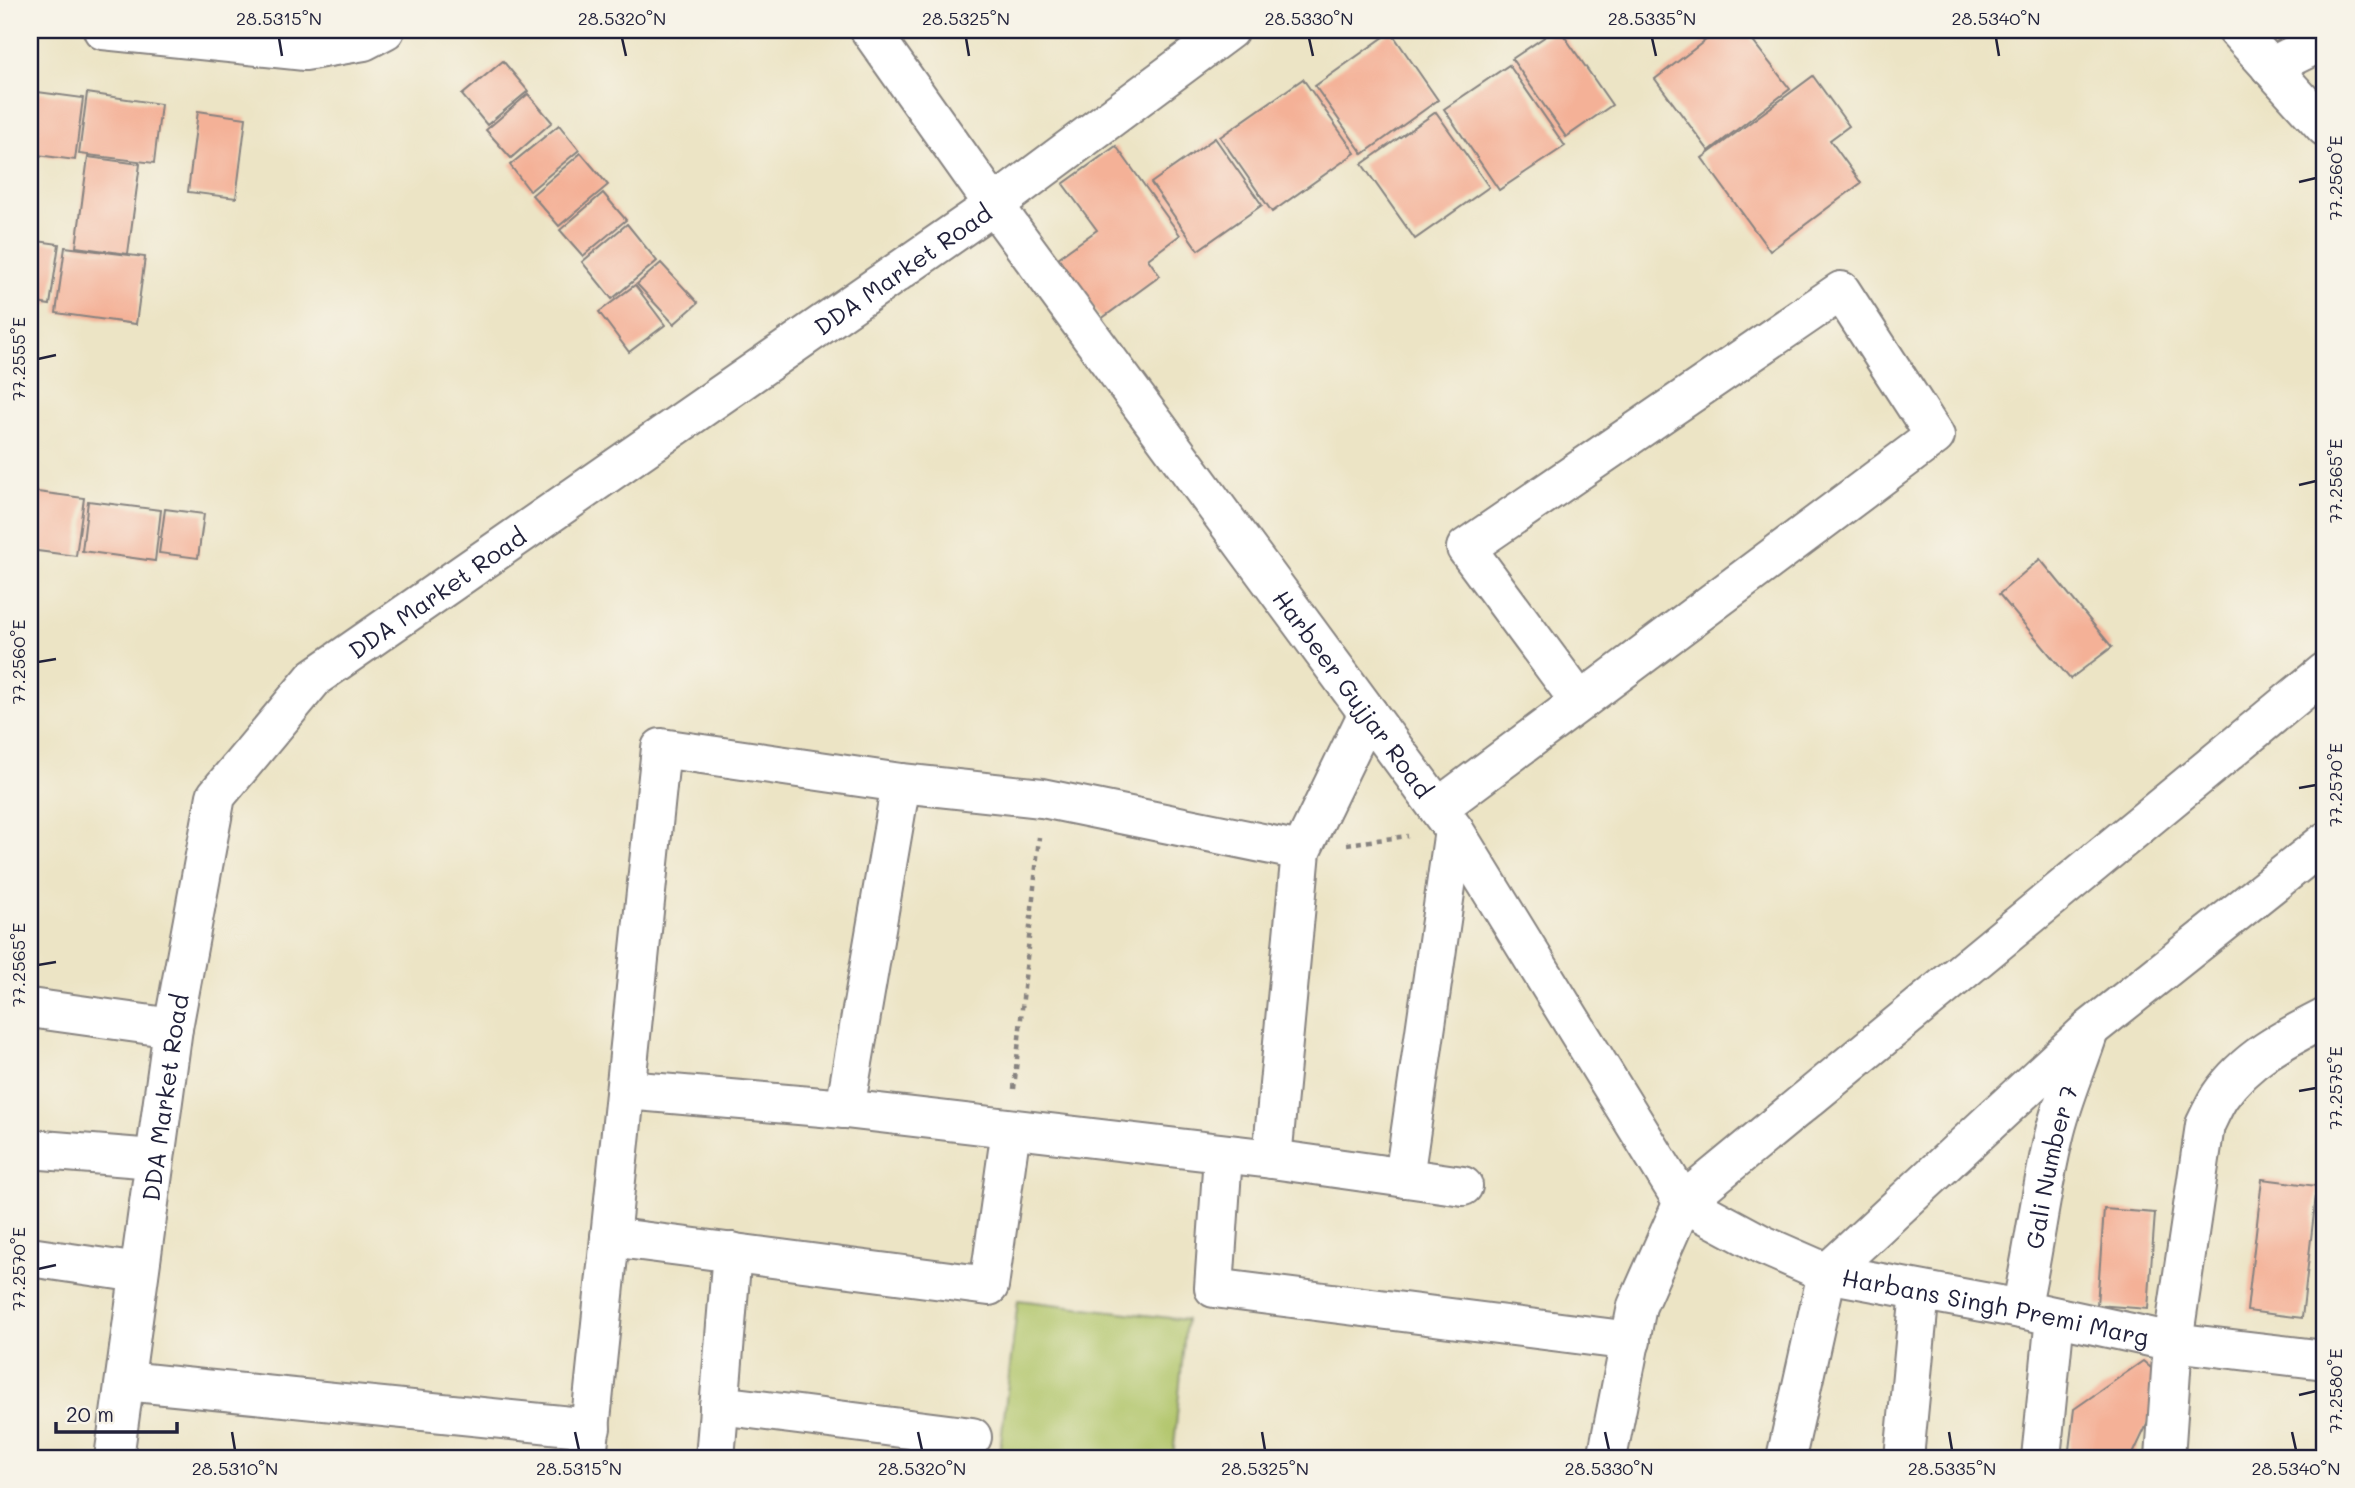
<svg xmlns="http://www.w3.org/2000/svg" width="2355" height="1488" viewBox="0 0 2355 1488" font-family="Mali,sans-serif">
<style>
.green{fill:#b0c569;stroke:#697452;stroke-width:2}
.building{fill:#f4b197}
.lines{fill:none;stroke-linecap:round;stroke-linejoin:round}
.minor-casing{stroke:#878380;stroke-width:42}
.path{stroke:#878380;stroke-width:4.5;stroke-dasharray:5 5;stroke-linecap:butt}
.minor{stroke:#fff;stroke-width:38}
.ticks{fill:none;stroke:#22223b;stroke-width:2.5}
.labels{text-anchor:middle;dominant-baseline:central;stroke-width:6;stroke-linejoin:round;paint-order:stroke}
.street-label{font-size:24px;fill:#22223b;stroke:#f7f3e8}
.neatline{fill:none;stroke:#22223b;stroke-width:2.5}
.ticks-label{font-size:18px;text-anchor:middle;fill:#22223b}
</style>
<rect width="100%" height="100%" fill="#f7f3e8"/>
<filter id="ink" filterUnits="userSpaceOnUse"><feTurbulence type="fractalNoise" baseFrequency=".0143" numOctaves="2"/><feDisplacementMap in="SourceGraphic" scale="14" xChannelSelector="R" yChannelSelector="G"/><feConvolveMatrix kernelMatrix="1 2 1 2 8 2 1 2 1" color-interpolation-filters="sRGB"/></filter>
<filter id="wash" filterUnits="userSpaceOnUse"><feTurbulence type="fractalNoise" baseFrequency=".00686" numOctaves="4" result="noise"/><feDisplacementMap in="SourceGraphic" scale="28" xChannelSelector="R" yChannelSelector="G"/><feGaussianBlur stdDeviation="1.57" result="paint"/><feColorMatrix in="noise" values="0 0 0 0 0 0 0 0 0 0 0 0 0 0 0 0 0 1.4 0 .05"/><feComposite in="paint" operator="in"/></filter>
<g filter="url(#wash)">
<rect width="100%" height="100%" fill="#ece4c5"/>
<!-- green -->
<path class="green" d="M1018,1300L1186,1320L1173,1458H999Z"/>
<g id="blocks">
<!-- building -->
<g class="building">
<path d="M1555,30H1560L1612,105L1566,137L1512,59Z"/>
<path d="M1719,30H1744L1790,89L1709,151L1655,79Z"/>
<path d="M1391,32L1438,100L1363,154L1315,86Z"/>
<path d="M503,61L528,91L487,125L462,95Z"/>
<path d="M1509,65L1565,146L1499,190L1444,109Z"/>
<path d="M1813,76L1849,126L1830,140L1861,183L1770,251L1702,158Z"/>
<path d="M1303,79L1355,153L1272,212L1220,137Z"/>
<path d="M30,91L83,98L75,160L30,154Z"/>
<path d="M87,93L161,104L154,163L79,154Z"/>
<path d="M528,94L552,122L511,158L486,130Z"/>
<path d="M198,111L246,118L236,198L188,192Z"/>
<path d="M1436,112L1489,187L1415,239L1362,164Z"/>
<path d="M559,125L579,150L530,191L510,165Z"/>
<path d="M1215,138L1262,205L1198,250L1151,183Z"/>
<path d="M1116,146L1180,235L1148,259L1160,276L1101,319L1058,258L1097,230L1063,184Z"/>
<path d="M581,153L608,185L559,226L532,195Z"/>
<path d="M88,157L140,164L128,254L76,247Z"/>
<path d="M603,193L626,220L583,256L560,230Z"/>
<path d="M627,224L657,261L612,299L582,262Z"/>
<path d="M30,240L59,244L50,305L30,302Z"/>
<path d="M65,247L145,257L136,324L56,313Z"/>
<path d="M661,263L698,303L674,324L637,284Z"/>
<path d="M635,285L665,325L629,352L599,312Z"/>
<path d="M30,491L84,498L76,556L30,550Z"/>
<path d="M88,501L161,510L155,561L82,551Z"/>
<path d="M165,509L204,514L198,558L159,553Z"/>
<path d="M2040,559L2112,647L2070,679L1999,594Z"/>
<path d="M2262,1179L2317,1186L2302,1318L2247,1311Z"/>
<path d="M2104,1209L2155,1213L2148,1309L2097,1305Z"/>
<path d="M2143,1361L2167,1382L2134,1452V1458H2068L2074,1409Z"/>
</g>
</g>
</g>
<g filter="url(#ink)">
<use href="#blocks" fill-opacity="0" stroke="#878380" stroke-width="2"/>
<g class="lines">
<!-- minor casing -->
<g class="minor-casing">
<g id="minor">
<path d="M103,30L305,51L364,41L385,30"/>
<path id="s1" d="M870,30L994,205L1454,830L1683,1202L1763,1245L1827,1273L2021,1309L2173,1342L2325,1360"/>
<path d="M2237,30L2325,127"/>
<path d="M2270,67L2325,40"/>
<path d="M1438,808L1935,436L1841,291L1466,548L1580,702"/>
<path d="M30,1008L173,1028"/>
<path d="M626,1090L845,1109L1272,1159L1463,1186"/>
<path d="M845,1109L901,783"/>
<path d="M30,1149L154,1159"/>
<path d="M1223,1155L1214,1288L1631,1341"/>
<path d="M1272,1159L1301,851L1368,713"/>
<path d="M1404,1178L1454,830"/>
<path d="M610,1237L989,1286L1011,1129"/>
<path d="M30,1257L139,1273"/>
<path id="s2" d="M2021,1309C2034,1251 2040,1193 2054,1136C2062,1101 2077,1068 2088,1034"/>
<path d="M125,1381L591,1428"/>
<path d="M719,1405L972,1437"/>
<path id="s3" d="M114,1458L173,1028L216,796L315,677L994,205L1229,30"/>
<path d="M587,1458L661,748L901,783L1042,798L1301,851"/>
<path d="M715,1458L732,1252"/>
<path d="M1607,1458L1637,1306L1683,1202L2325,672"/>
<path d="M1786,1458L1827,1273L2090,1029L2325,842"/>
<path d="M1904,1458L1920,1291"/>
<path d="M2041,1458L2055,1317"/>
<path d="M2165,1458L2173,1342L2205,1125C2210,1115 2214,1105 2220,1096C2246,1058 2286,1038 2325,1018"/>
</g>
</g>
<!-- path -->
<g class="path">
<path d="M1347,844L1408,836"/>
<path d="M1014,1089L1039,837"/>
</g>
<!-- minor -->
<use href="#minor" class="minor"/>
</g>
</g>
<!-- ticks -->
<path class="ticks" d="M279,38L282,56M622,38L626,56M966,38L969,56M1309,38L1313,56M1652,38L1656,56M1996,38L1999,56M2299,182L2316,178M38,359L56,355M2299,485L2316,481M38,662L56,659M2299,788L2316,785M38,965L56,962M2299,1091L2316,1088M38,1269L56,1265M2299,1395L2316,1391M232,1432L235,1450M575,1432L579,1450M918,1432L922,1450M1262,1432L1265,1450M1605,1432L1609,1450M1949,1432L1952,1450M2292,1432L2296,1450"/>
<g class="labels">
<!-- street labels -->
<g class="street-label">
<text stroke="none"><textPath href="#s3" startOffset="1540">DDA Market Road</textPath></text>
<text stroke="none"><textPath href="#s3" startOffset="973">DDA Market Road</textPath></text>
<text stroke="none"><textPath href="#s1" startOffset="821">Harbeer Gujjar Road</textPath></text>
<text stroke="none"><textPath href="#s3" startOffset="364">DDA Market Road</textPath></text>
<text stroke="none"><textPath href="#s2" startOffset="145">Gali Number 7</textPath></text>
<text stroke="none"><textPath href="#s1" startOffset="1760">Harbans Singh Premi Marg</textPath></text>
</g>
</g>
<!-- margin -->
<rect width="2355" height="1488" fill="none" stroke="#f7f3e8" stroke-width="77"/>
<!-- scale -->
<path d="M56 1422v10h121v-10" fill="none" stroke="#22223b" stroke-width="3.5"/>
<text x="66" y="1422" font-size="21" fill="#22223b" stroke="#f7f3e8" stroke-width="5" paint-order="stroke">20 m</text>
<rect x="38" y="38" width="2278" height="1412" class="neatline"/>
<g class="ticks-label">
<text x="279" y="25">28.5315°N</text>
<text x="622" y="25">28.5320°N</text>
<text x="966" y="25">28.5325°N</text>
<text x="1309" y="25">28.5330°N</text>
<text x="1652" y="25">28.5335°N</text>
<text x="1996" y="25">28.5340°N</text>
<text transform="translate(2336 178) rotate(-90)" y="6">77.2560°E</text>
<text transform="translate(19 359) rotate(-90)" y="6">77.2555°E</text>
<text transform="translate(2336 481) rotate(-90)" y="6">77.2565°E</text>
<text transform="translate(19 662) rotate(-90)" y="6">77.2560°E</text>
<text transform="translate(2336 785) rotate(-90)" y="6">77.2570°E</text>
<text transform="translate(19 965) rotate(-90)" y="6">77.2565°E</text>
<text transform="translate(2336 1088) rotate(-90)" y="6">77.2575°E</text>
<text transform="translate(19 1269) rotate(-90)" y="6">77.2570°E</text>
<text transform="translate(2336 1391) rotate(-90)" y="6">77.2580°E</text>
<text x="235" y="1475">28.5310°N</text>
<text x="579" y="1475">28.5315°N</text>
<text x="922" y="1475">28.5320°N</text>
<text x="1265" y="1475">28.5325°N</text>
<text x="1609" y="1475">28.5330°N</text>
<text x="1952" y="1475">28.5335°N</text>
<text x="2296" y="1475">28.5340°N</text>
</g>
</svg>
